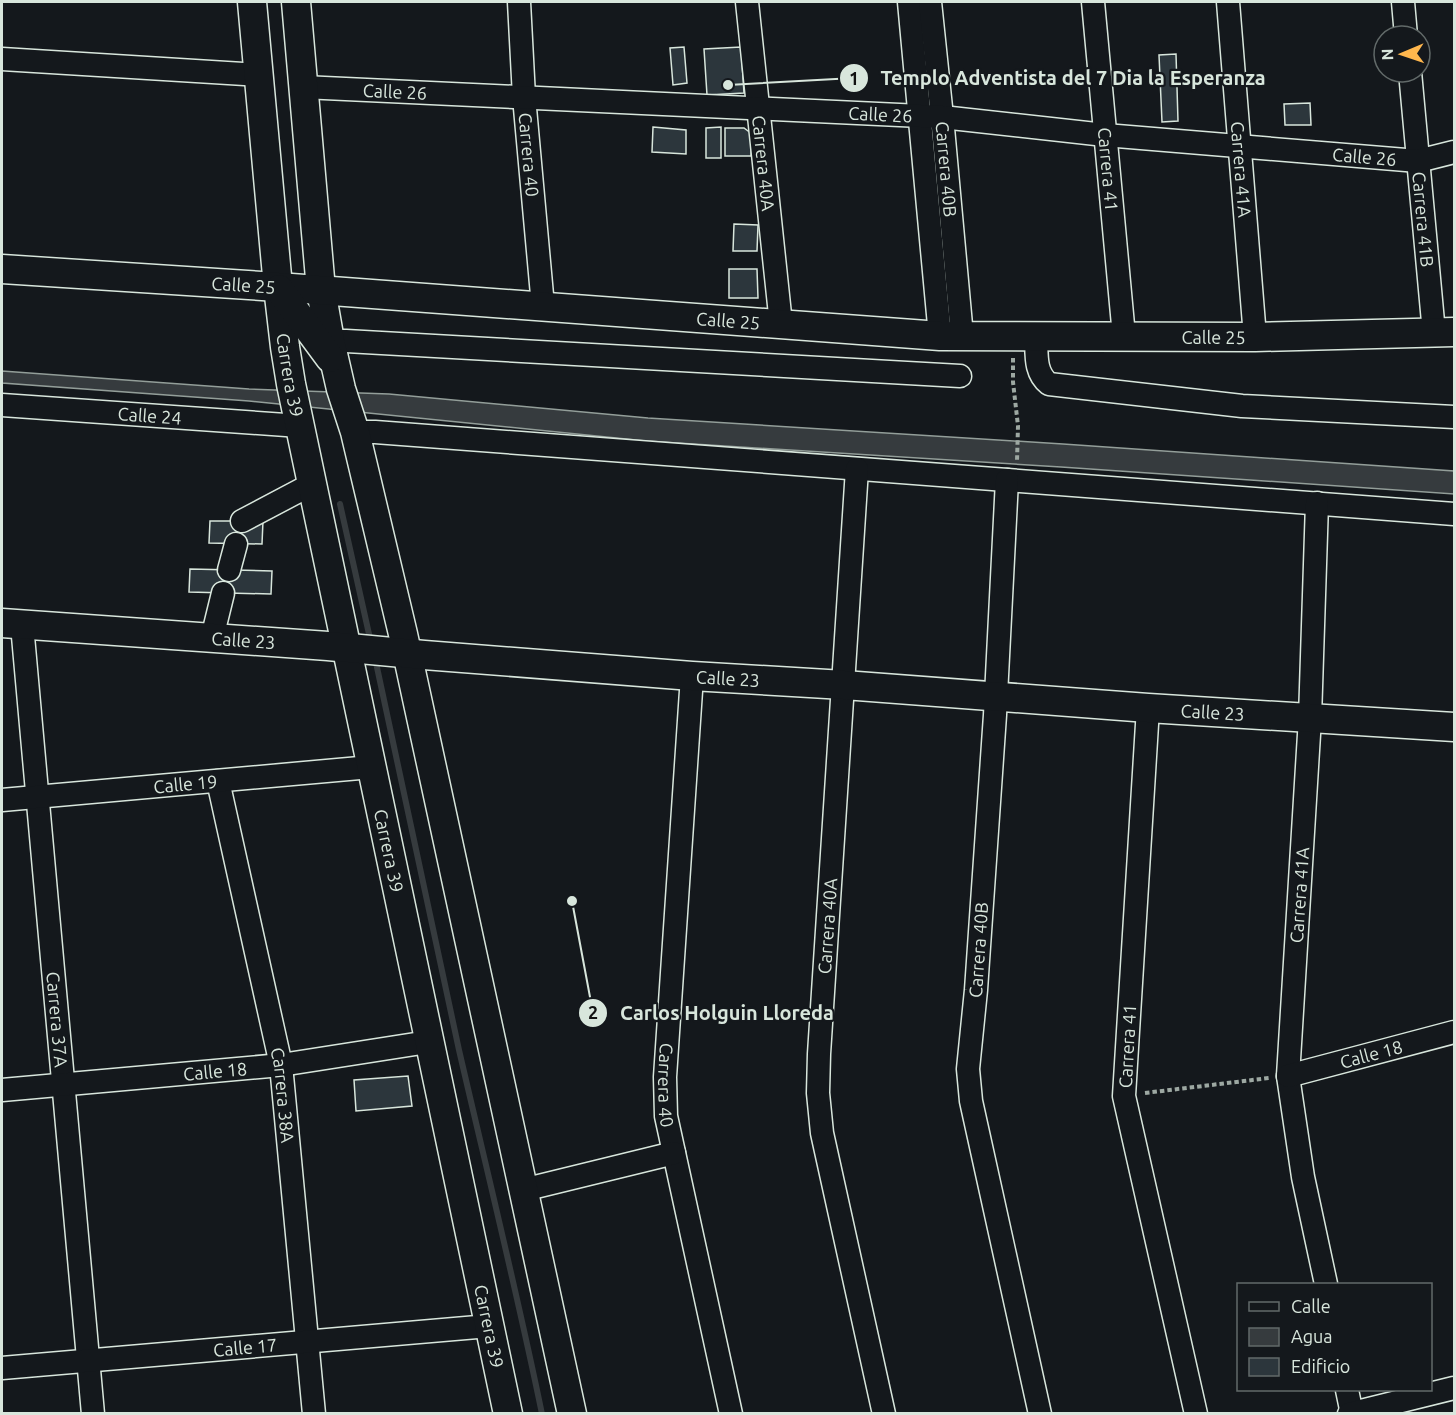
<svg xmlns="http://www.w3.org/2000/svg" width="1456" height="1415" viewBox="0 0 1456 1415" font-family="Ubuntu,sans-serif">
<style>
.water{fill:#363b3e;stroke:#939e99;stroke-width:1.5}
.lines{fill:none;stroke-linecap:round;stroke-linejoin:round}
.stream{stroke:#363b3e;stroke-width:6}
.building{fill:#2c363c;stroke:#d8e6dc;stroke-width:1.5}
.minor-casing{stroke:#d8e6dc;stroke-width:25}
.major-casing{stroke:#d8e6dc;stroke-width:31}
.path{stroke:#9da8a2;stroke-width:4;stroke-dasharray:4.5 3;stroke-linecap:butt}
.minor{stroke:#14181c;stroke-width:22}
.major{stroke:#14181c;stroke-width:28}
.labels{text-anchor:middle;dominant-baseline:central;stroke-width:4.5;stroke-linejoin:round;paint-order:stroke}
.street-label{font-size:18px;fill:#d8e6dc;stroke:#14181c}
.leader{fill:none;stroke:#d8e6dc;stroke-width:2}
.callout-dot{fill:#d8e6dc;stroke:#14181c;stroke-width:2}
.mark-label{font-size:18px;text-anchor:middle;font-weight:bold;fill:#111}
.callout-label{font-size:20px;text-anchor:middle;font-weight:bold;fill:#d8e6dc;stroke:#14181c;stroke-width:4.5;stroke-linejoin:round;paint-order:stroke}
</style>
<rect width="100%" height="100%" fill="#14181c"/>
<!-- water -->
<path class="water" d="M2,371L249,389L389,394L648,418L1063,444L1454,471V494L1061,467L646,441L249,401L2,383Z"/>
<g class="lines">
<!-- stream -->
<g class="stream">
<path d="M340,504L371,643"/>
<path d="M375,658C404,789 430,920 459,1050C487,1171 517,1292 542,1414"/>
</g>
</g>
<!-- building -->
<g class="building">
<path d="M684,47L687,83L673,85L670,48Z"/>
<path d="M741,47L744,93L707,95L704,49Z"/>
<path d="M1176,54L1178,121L1162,122L1159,55Z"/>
<path d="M1310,103L1311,125H1285L1284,104Z"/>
<path d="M653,127L686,130V154L652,152Z"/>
<path d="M721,127V158H706V128Z"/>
<path d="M725,128H744L752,134L751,156H725Z"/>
<path d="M734,224L758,225L757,251H733Z"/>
<path d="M729,269H757L758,298H729Z"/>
<path d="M210,521H263L262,544L209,543Z"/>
<path d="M190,569L272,571L271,594L189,592Z"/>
<path d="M408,1076L412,1106L356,1111L354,1080Z"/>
</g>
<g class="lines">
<!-- minor casing -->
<g class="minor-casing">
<g id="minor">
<path id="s1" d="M519,2L524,97L543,306"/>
<path id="s2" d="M747,2L781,324"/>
<path d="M909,2L940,336"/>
<path id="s3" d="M930,2L942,117L962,336"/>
<path id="s4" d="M1093,2L1124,336"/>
<path id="s5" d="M1228,2L1255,337"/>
<path d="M1403,2L1406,36"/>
<path d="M2,59L259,75"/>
<path id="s6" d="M1410,72L1434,333"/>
<path id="s7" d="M303,87L942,117L1105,135L1418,161L1454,152"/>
<path d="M1036,336C1037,354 1034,372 1049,384L1242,406L1454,417"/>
<path d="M316,338L330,341H346L960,376"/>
<path id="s8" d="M2,405L300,426"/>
<path d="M355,432H375L1454,514"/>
<path d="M857,469L819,1054L818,1093L822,1133L884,1414"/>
<path d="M1007,480L995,715L976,990L968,1069L971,1101L1040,1414"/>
<path d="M1317,503L1310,718L1288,1076L1303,1177L1326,1284"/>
<path d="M242,521L312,484"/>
<path d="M229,570L236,544"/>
<path id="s9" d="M22,625L93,1414"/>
<path d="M212,638L223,593"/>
<path id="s10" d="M692,676L665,1077L666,1116L731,1414"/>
<path d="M1148,708L1124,1096L1196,1414"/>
<path id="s11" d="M218,781L281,1065L314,1414"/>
<path id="s12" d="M2,800L371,767"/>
<path id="s13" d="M1288,1076L1454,1032"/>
<path id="s14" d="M2,1090L281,1065L428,1042"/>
<path d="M523,1190L674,1153"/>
<path id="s15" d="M2,1368L489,1326"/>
<path d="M1347,1390L1352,1414"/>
<path d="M1349,1414L1454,1388"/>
</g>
</g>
<!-- major casing -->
<g class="major-casing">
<g id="major">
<path id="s16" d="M252,2L278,287L285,347L291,384L508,1414"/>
<path d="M296,2L321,290L330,341L341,389L355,432L403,634L572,1414"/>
<path id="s17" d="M2,269L278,287L940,336L1255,337L1454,332"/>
<path d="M279,289L330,358"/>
<path id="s18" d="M2,623L328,646L424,655L692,676L844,685L1148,708L1454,727"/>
</g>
</g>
<!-- path -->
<g class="path">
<path d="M1013,358V382L1018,426L1017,461"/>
<path d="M1145,1093L1269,1078"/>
</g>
<!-- minor -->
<use href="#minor" class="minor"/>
<!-- major -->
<use href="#major" class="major"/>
</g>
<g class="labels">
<!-- street labels -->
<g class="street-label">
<text stroke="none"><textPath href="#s7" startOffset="92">Calle 26</textPath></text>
<text stroke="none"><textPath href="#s7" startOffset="578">Calle 26</textPath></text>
<text stroke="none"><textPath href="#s1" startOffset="153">Carrera 40</textPath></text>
<text stroke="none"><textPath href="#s7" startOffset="1064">Calle 26</textPath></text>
<text stroke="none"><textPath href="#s2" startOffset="162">Carrera 40A</textPath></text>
<text stroke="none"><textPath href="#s3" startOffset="168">Carrera 40B</textPath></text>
<text stroke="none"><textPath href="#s4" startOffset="168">Carrera 41</textPath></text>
<text stroke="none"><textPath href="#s5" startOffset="168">Carrera 41A</textPath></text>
<text stroke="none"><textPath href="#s6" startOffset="148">Carrera 41B</textPath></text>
<text stroke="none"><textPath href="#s17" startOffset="242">Calle 25</textPath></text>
<text stroke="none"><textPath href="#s17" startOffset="728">Calle 25</textPath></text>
<text stroke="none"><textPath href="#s17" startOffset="1214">Calle 25</textPath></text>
<text stroke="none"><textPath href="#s16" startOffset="375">Carrera 39</textPath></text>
<text stroke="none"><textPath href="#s8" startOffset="148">Calle 24</textPath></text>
<text stroke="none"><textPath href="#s18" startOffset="242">Calle 23</textPath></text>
<text stroke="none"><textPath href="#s18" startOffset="728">Calle 23</textPath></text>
<text stroke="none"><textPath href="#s18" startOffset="1214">Calle 23</textPath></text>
<text stroke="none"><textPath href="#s12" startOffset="184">Calle 19</textPath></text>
<text stroke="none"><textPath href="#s16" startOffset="861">Carrera 39</textPath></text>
<text transform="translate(1299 895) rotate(-86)">Carrera 41A</text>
<text transform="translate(827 926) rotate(-86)">Carrera 40A</text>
<text transform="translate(978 950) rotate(-86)">Carrera 40B</text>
<text stroke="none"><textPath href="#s9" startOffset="396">Carrera 37A</textPath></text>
<text transform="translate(1127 1046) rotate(-87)">Carrera 41</text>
<text stroke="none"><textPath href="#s13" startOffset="86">Calle 18</textPath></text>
<text stroke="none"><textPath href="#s14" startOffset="214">Calle 18</textPath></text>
<text stroke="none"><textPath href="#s10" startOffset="410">Carrera 40</textPath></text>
<text stroke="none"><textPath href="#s11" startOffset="321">Carrera 38A</textPath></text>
<text stroke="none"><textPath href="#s16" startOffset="1347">Carrera 39</textPath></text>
<text stroke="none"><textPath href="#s15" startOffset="244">Calle 17</textPath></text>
</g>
</g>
<!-- callouts -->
<path class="leader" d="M728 85L854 78M572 901L593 1013"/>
<g class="callout-dot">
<circle cx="728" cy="85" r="6"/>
<circle cx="572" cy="901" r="6"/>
<circle cx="854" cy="78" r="15"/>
<circle cx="593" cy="1013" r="15"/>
</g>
<g class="mark-label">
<text x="854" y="85">1</text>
<text x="593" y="1019">2</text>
</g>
<g class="callout-label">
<text x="1073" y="85">Templo Adventista del 7 Dia la Esperanza</text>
<text x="727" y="1020">Carlos Holguin Lloreda</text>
</g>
<!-- border -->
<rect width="1456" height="1415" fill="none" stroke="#d8e6dc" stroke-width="6"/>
<!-- legend -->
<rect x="1237" y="1283" width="195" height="108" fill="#14181c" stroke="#626a69" stroke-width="1.5"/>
<rect x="1249" y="1302" width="30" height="9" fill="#14181c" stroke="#626a69" stroke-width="1.5"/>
<text x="1291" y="1313" font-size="18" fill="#d8e6dc">Calle</text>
<rect x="1249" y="1328" width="30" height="18" fill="#363b3e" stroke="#626a69" stroke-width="1.5"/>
<text x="1291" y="1343" font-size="18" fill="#d8e6dc">Agua</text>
<rect x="1249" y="1358" width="30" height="18" fill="#2c363c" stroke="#626a69" stroke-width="1.5"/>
<text x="1291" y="1373" font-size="18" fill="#d8e6dc">Edificio</text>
<!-- north arrow -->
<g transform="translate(1402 54) rotate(268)"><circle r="28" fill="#14181c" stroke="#626a69" stroke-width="1.5"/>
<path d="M0-4.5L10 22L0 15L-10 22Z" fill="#ffb74d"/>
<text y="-9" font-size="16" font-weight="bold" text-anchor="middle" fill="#d8e6dc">N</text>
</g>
</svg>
